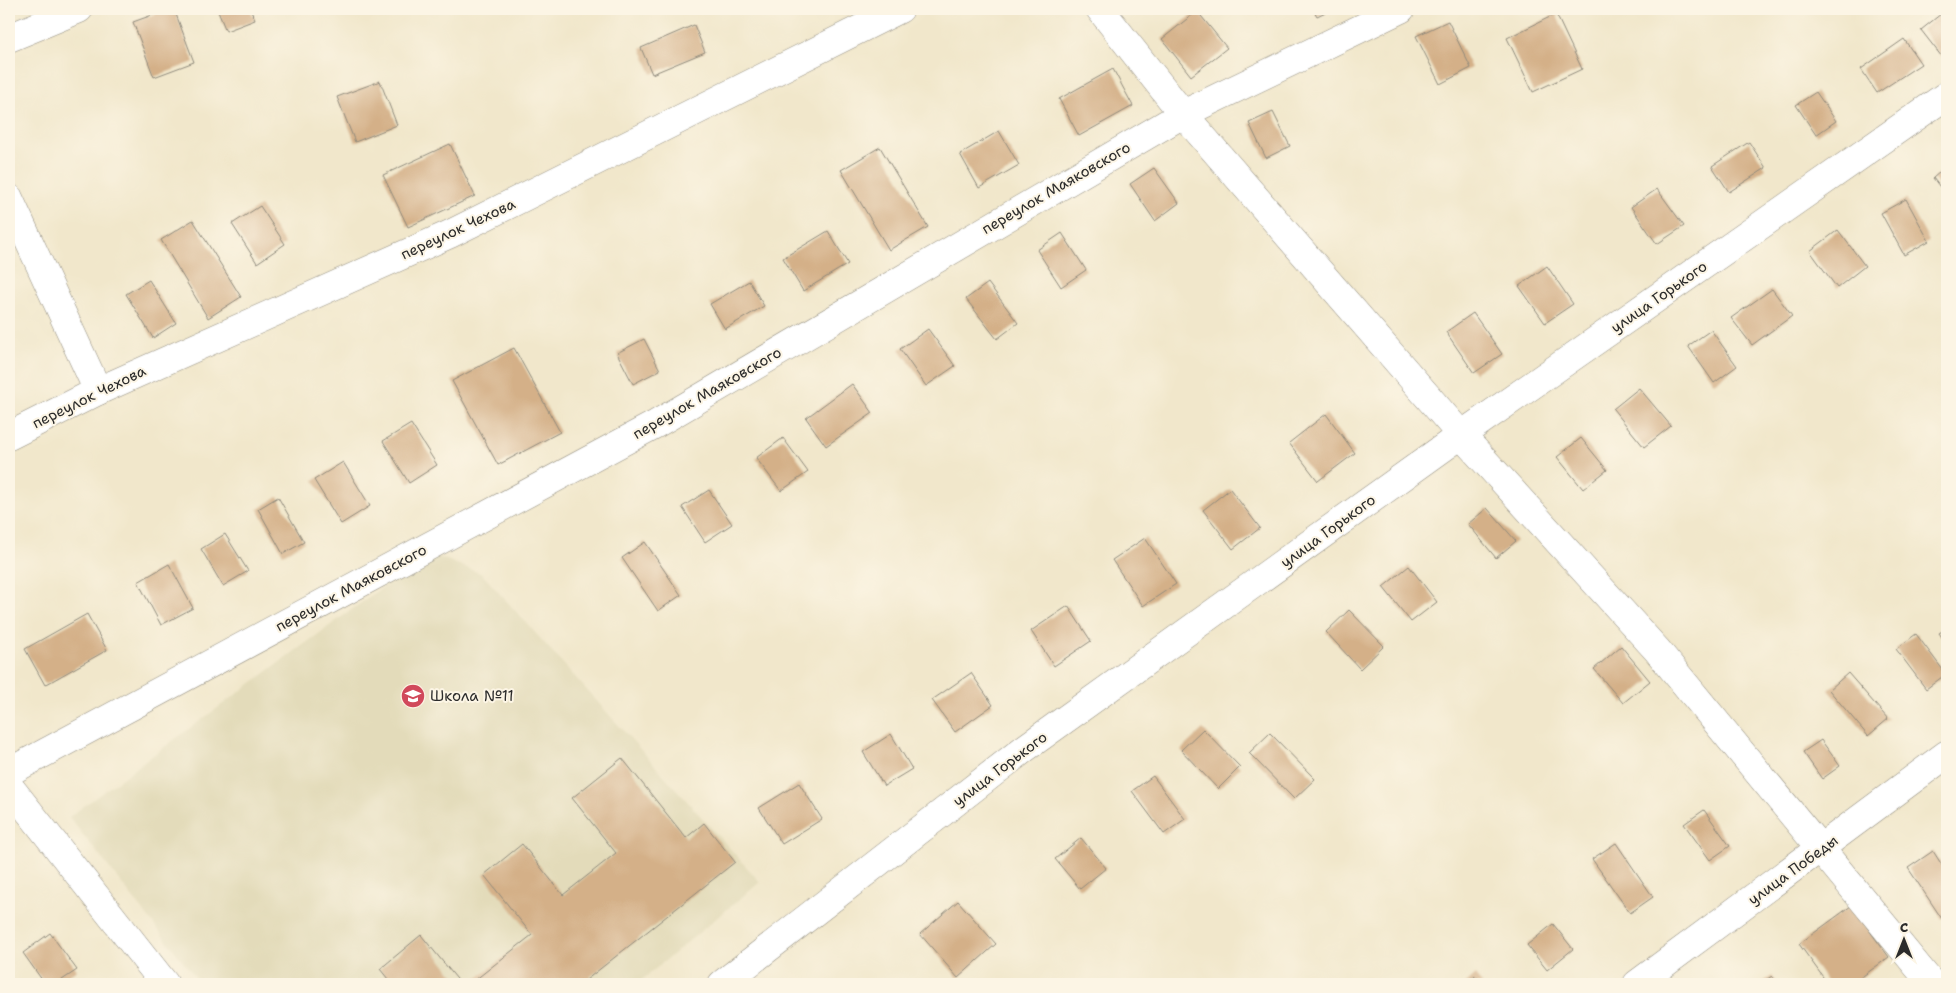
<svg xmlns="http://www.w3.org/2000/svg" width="1956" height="993" viewBox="0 0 1956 993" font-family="'Shantell Sans',sans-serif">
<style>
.built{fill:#e3dbba}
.building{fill:#d4b088}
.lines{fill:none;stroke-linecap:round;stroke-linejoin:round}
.minor-casing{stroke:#8e897b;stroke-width:29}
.minor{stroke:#fff;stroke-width:28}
.labels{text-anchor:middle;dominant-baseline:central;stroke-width:4;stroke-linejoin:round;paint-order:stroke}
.street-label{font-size:15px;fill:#2b2b2b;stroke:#fcf5e5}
.poi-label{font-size:15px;fill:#2b2b2b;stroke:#fcf5e5;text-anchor:start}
</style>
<rect width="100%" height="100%" fill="#fcf5e5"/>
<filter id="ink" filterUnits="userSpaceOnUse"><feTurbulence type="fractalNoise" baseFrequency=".02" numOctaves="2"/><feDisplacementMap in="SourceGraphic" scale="10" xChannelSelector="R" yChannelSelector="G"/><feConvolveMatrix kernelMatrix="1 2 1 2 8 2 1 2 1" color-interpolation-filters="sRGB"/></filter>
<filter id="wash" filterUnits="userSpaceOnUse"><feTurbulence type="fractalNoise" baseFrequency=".0096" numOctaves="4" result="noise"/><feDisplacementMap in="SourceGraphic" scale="20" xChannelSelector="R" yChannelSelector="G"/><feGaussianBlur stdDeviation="1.12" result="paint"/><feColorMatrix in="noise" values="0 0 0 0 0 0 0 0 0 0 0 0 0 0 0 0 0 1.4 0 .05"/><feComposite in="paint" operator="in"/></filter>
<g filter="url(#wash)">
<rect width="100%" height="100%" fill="#f1e7cb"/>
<!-- built -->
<path class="built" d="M429,553L482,574L760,882L637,984H201L69,817Z"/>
<g id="blocks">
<!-- building -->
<g class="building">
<path d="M169,9H174L194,62L154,77L133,22Z"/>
<path d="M217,9H250L255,20L226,31Z"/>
<path d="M1313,9H1332L1317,16Z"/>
<path d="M1947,9V53L1942,57L1921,30Z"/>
<path d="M1197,11L1227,48L1191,76L1162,39Z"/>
<path d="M1556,14L1582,69L1533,92L1507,38Z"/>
<path d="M1448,21L1471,68L1440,84L1416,36Z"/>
<path d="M694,25L705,52L652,74L641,48Z"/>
<path d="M1904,39L1921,64L1877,93L1861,69Z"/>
<path d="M1113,69L1133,106L1079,136L1059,99Z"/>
<path d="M380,81L397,125L355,142L337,97Z"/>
<path d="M1816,92L1836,121L1816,135L1796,105Z"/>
<path d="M1273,112L1290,146L1266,158L1249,123Z"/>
<path d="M999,131L1019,165L979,188L960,154Z"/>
<path d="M1749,142L1766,168L1729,192L1712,166Z"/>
<path d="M450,144L475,196L408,227L383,175Z"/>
<path d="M880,147L928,227L889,250L841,170Z"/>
<path d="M1947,166V196L1933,178Z"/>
<path d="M1154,168L1179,203L1155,221L1130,184Z"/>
<path d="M1657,189L1684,226L1657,244L1631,207Z"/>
<path d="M1906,199L1929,241L1904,255L1881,213Z"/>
<path d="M260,206L285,244L257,263L232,224Z"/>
<path d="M193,220L241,297L208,318L161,240Z"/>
<path d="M1838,230L1865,266L1837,288L1810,251Z"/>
<path d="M828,231L848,264L803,291L783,258Z"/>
<path d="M1062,233L1086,270L1061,287L1037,250Z"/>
<path d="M1547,266L1573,304L1545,323L1519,286Z"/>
<path d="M149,280L176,323L153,338L126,294Z"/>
<path d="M749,281L764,306L725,329L710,304Z"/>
<path d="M988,283L1018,323L997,339L966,299Z"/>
<path d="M1772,289L1792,316L1752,345L1731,318Z"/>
<path d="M1473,313L1502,354L1474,373L1446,332Z"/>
<path d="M928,329L955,366L926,386L900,349Z"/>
<path d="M1711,330L1737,366L1714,383L1688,346Z"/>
<path d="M644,339L660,370L633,384L617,353Z"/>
<path d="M514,348L560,432L498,465L452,381Z"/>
<path d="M852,384L873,413L826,446L806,418Z"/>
<path d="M1639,388L1671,426L1644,447L1613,409Z"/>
<path d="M1326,414L1355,453L1318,481L1289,443Z"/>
<path d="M411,424L437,465L409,483L383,441Z"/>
<path d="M783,438L808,472L781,491L756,458Z"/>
<path d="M1581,438L1607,470L1583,489L1557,457Z"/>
<path d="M343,462L370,506L341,524L314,480Z"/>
<path d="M1230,489L1260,528L1233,549L1203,510Z"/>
<path d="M709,490L732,524L705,542L682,507Z"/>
<path d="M278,497L304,542L283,554L258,509Z"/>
<path d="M1487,508L1516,541L1496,558L1468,524Z"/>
<path d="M225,534L248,571L223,586L201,549Z"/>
<path d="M1145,538L1176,584L1143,606L1112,560Z"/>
<path d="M645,542L681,595L658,611L622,558Z"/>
<path d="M169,564L193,608L161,625L138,582Z"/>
<path d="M1409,566L1437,602L1411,622L1383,587Z"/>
<path d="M1068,606L1091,641L1054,666L1031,631Z"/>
<path d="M1349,610L1384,646L1360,669L1326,632Z"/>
<path d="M87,614L107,650L45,685L25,649Z"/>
<path d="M1947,628V644L1939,633Z"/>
<path d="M1916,634L1946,674L1926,689L1896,649Z"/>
<path d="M1621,646L1650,681L1623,703L1594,669Z"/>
<path d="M971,673L993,705L955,732L932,700Z"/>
<path d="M1848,673L1888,719L1868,736L1829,690Z"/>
<path d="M1203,729L1240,767L1218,789L1181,750Z"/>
<path d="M1270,733L1315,779L1294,799L1249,753Z"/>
<path d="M891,734L912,769L884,786L863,752Z"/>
<path d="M1821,740L1840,766L1822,779L1803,752Z"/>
<path d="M622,758L686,838L704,823L735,862L581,984H470L532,935L484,875L522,844L563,895L616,853L572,798Z"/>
<path d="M1153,776L1185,819L1164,834L1132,791Z"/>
<path d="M799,783L822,819L782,844L759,808Z"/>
<path d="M1704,810L1730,846L1710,860L1684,824Z"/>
<path d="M1081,838L1106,868L1080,889L1055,859Z"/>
<path d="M1616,843L1653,897L1630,913L1592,859Z"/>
<path d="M1933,851L1947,873V915L1942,919L1908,868Z"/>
<path d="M958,901L996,944L958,978L920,934Z"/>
<path d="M1851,906L1889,957L1852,984H1828L1799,944Z"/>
<path d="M1553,924L1573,949L1547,970L1527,945Z"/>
<path d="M50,933L77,970L56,984H45L23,953Z"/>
<path d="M421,935L461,984H392L380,969Z"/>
<path d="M1475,975L1482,984H1465Z"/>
<path d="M1772,976L1778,984H1760Z"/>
</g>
</g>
</g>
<g filter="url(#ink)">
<use href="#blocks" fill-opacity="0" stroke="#8e897b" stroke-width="1"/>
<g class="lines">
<!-- minor casing -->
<g class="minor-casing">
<g id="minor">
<path d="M1100,9L1183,114L1461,435L1657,650L1932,984"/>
<path d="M9,38L79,9"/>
<path d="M9,198L98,391"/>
<path d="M9,436L98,391L450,234L900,9"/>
<path d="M9,772L656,424L1183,114L1401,9"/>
<path d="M9,786L165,984"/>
<path d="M722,984L1024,749L1461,435L1947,95"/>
<path d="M1637,984L1947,754"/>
</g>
</g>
<!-- minor -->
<use href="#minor" class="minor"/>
</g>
</g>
<!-- icons -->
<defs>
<g id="school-disc" transform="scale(1.25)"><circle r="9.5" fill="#d1495b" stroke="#fcf5e5"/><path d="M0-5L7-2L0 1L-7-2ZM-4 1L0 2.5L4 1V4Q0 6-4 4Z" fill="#fff"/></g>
</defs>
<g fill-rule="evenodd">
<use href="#school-disc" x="413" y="696"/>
</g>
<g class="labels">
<!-- street labels -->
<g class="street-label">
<text transform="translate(1056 188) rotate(-30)">переулок Маяковского</text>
<text transform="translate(458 229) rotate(-25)">переулок Чехова</text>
<text transform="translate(1659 297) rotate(-35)">улица Горького</text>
<text transform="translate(707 393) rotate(-30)">переулок Маяковского</text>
<text transform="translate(89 397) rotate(-26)">переулок Чехова</text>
<text transform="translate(1328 531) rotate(-36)">улица Горького</text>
<text transform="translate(351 588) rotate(-28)">переулок Маяковского</text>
<text transform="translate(1000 769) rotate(-37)">улица Горького</text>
<text transform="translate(1793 870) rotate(-36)">улица Победы</text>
</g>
<!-- poi labels -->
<g class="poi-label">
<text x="430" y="696">Школа №11</text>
</g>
</g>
<!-- margin -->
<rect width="1956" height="993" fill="none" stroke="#fcf5e5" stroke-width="30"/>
<!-- north arrow -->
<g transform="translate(1904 940)" stroke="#fcf5e5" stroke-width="4" paint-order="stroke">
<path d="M0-4L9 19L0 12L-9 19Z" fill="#2b2b2b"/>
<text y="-8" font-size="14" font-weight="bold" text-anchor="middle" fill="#2b2b2b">С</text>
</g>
</svg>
